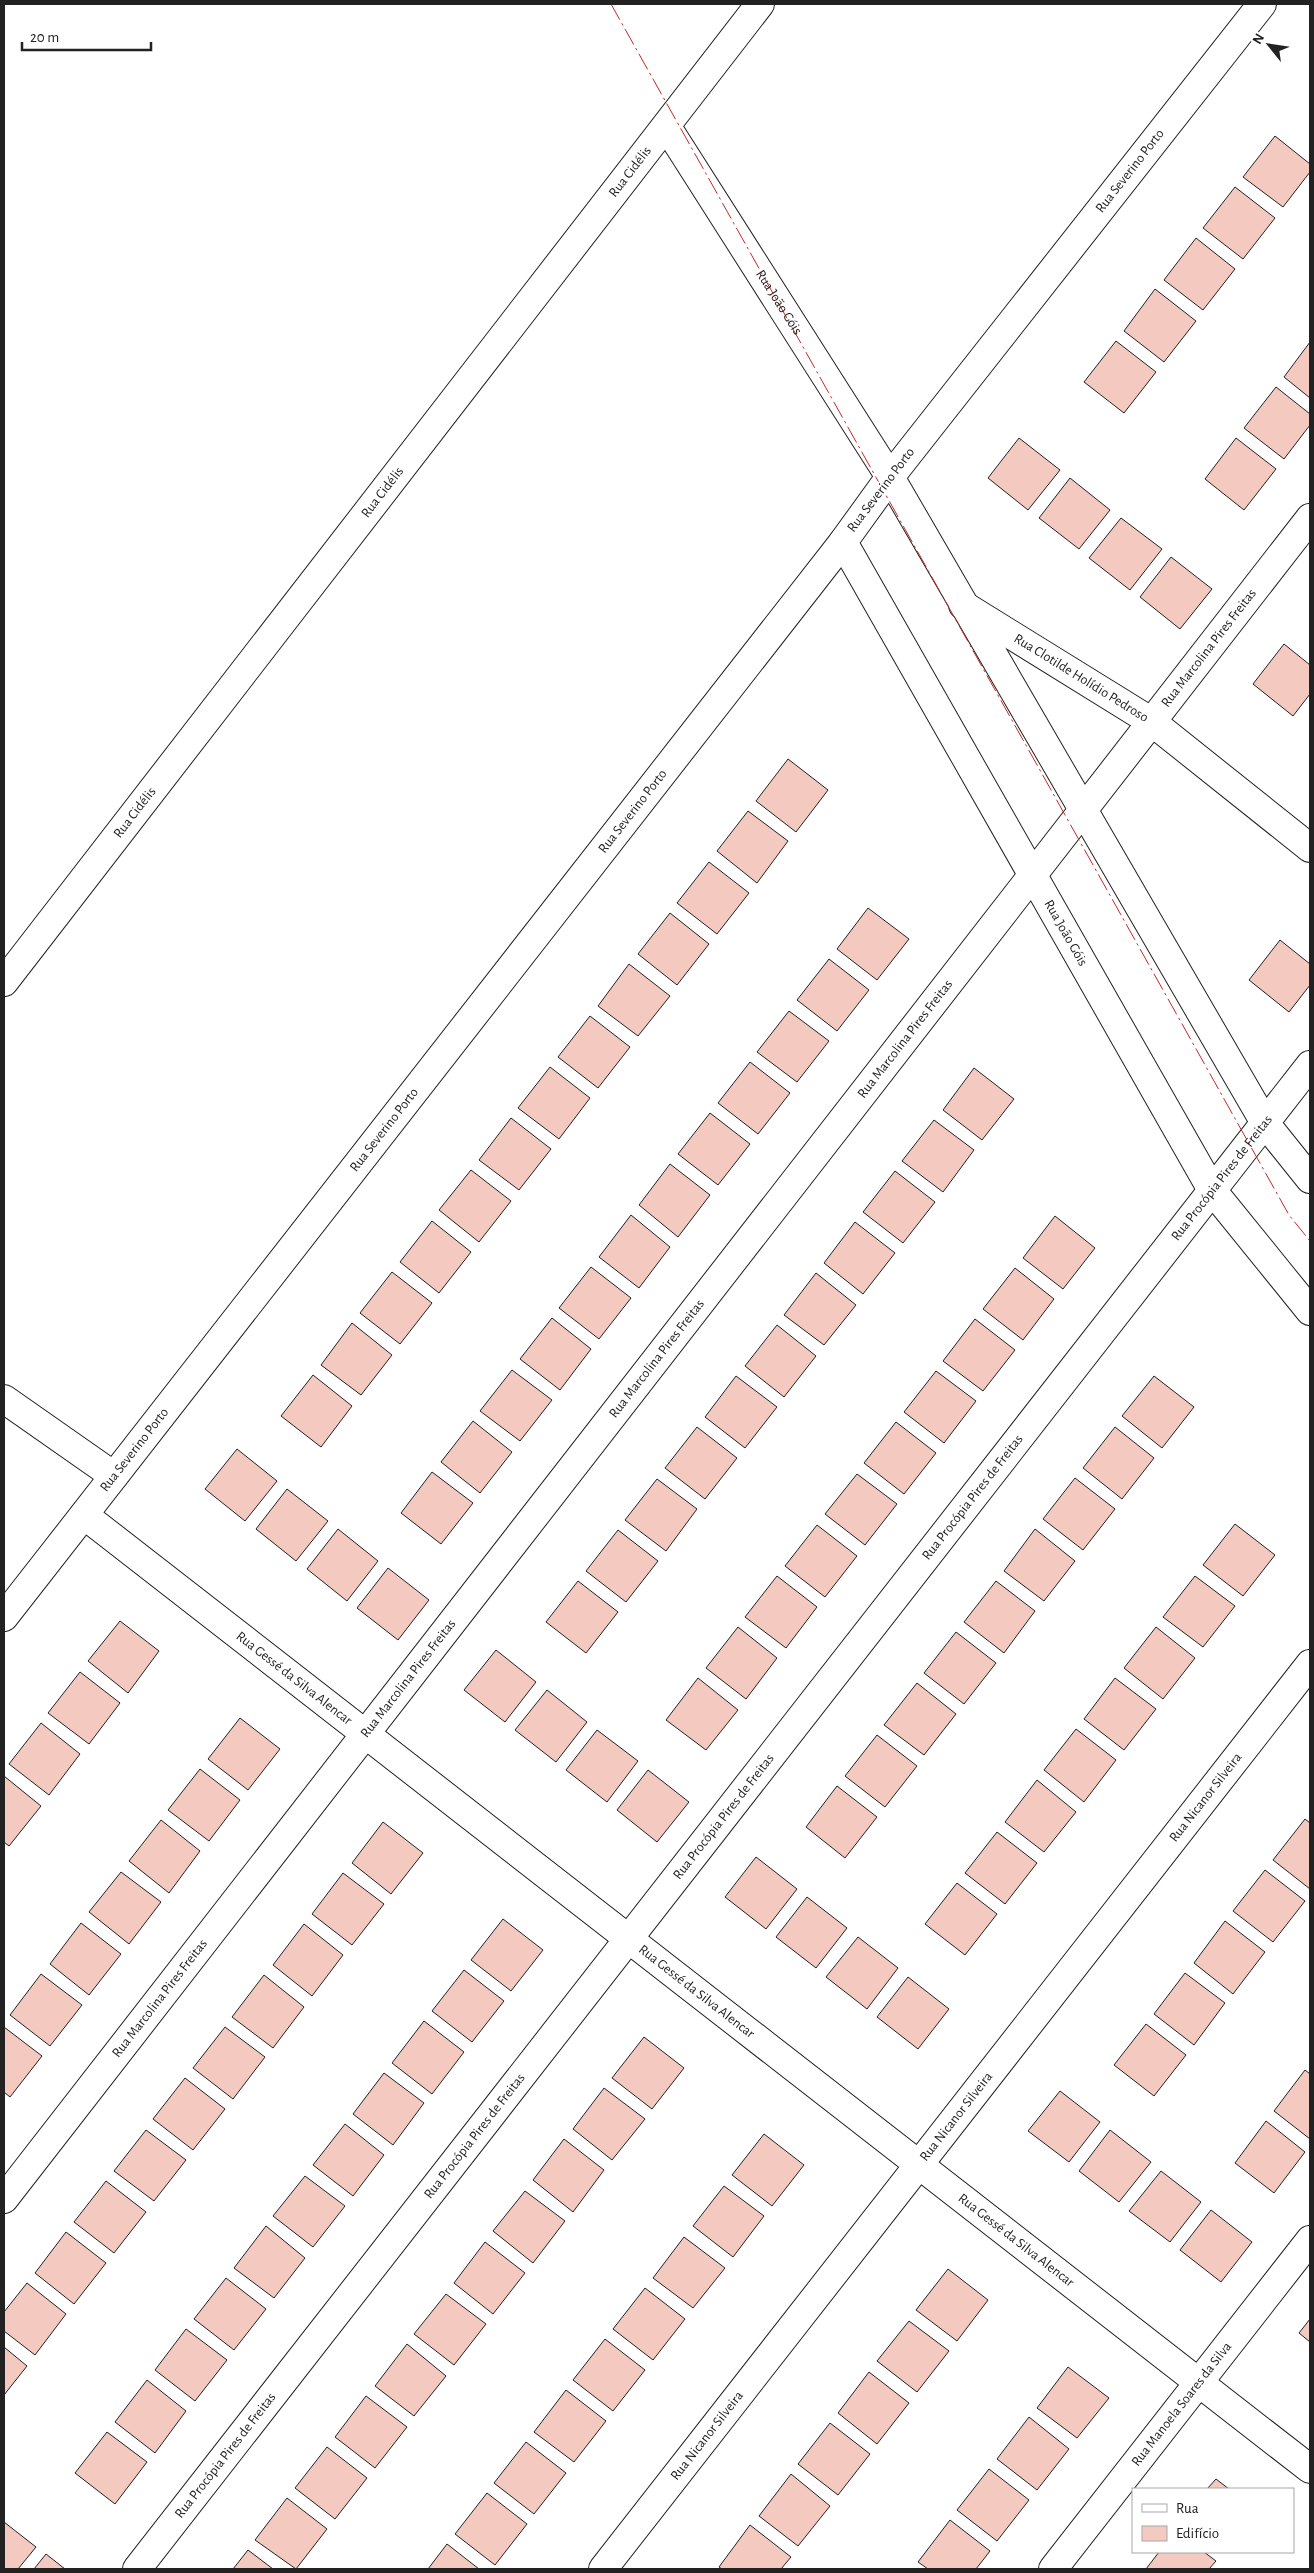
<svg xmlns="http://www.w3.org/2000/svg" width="1314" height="2573" viewBox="0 0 1314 2573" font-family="'Alegreya Sans',sans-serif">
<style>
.building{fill:#f3c9c0;stroke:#222}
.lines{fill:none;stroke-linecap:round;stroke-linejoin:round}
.street-casing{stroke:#222;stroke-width:30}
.secondary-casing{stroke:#222;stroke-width:30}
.street{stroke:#fff;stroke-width:28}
.secondary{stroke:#fff;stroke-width:28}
.power{stroke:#c62828;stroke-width:1;stroke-dasharray:18 4 2.5 4;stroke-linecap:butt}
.labels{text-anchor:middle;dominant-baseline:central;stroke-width:4;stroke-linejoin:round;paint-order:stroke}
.street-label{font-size:14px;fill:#222;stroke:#fff}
</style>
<rect width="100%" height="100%" fill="#fff"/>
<!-- building -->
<g class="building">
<path d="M1275,136L1310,164V172L1283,207L1243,177Z"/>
<path d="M1235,187L1275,218L1243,259L1203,228Z"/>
<path d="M1196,238L1235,269L1203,310L1164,280Z"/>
<path d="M1155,289L1196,321L1164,362L1124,331Z"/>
<path d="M1116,341L1156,372L1124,413L1084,382Z"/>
<path d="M1310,342V398L1284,377Z"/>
<path d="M1276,387L1310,414V425L1284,459L1244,428Z"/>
<path d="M1019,438L1060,470L1028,510L988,478Z"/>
<path d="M1236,438L1276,469L1244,510L1205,479Z"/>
<path d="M1070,478L1110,510L1079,549L1039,518Z"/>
<path d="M1121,518L1162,549L1130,590L1089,558Z"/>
<path d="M1171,557L1212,589L1180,629L1140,597Z"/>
<path d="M1284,644L1310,665V694L1293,716L1253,684Z"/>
<path d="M788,759L828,790L796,832L756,801Z"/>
<path d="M748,811L788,841L757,883L717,851Z"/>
<path d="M709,862L749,893L717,934L677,903Z"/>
<path d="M868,908L909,939L877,980L837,949Z"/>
<path d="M670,913L709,944L677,985L638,954Z"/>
<path d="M1280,940L1310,964V985L1289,1012L1249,980Z"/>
<path d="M829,959L869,990L837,1031L797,1000Z"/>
<path d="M629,964L670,996L638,1036L598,1006Z"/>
<path d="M789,1011L829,1041L797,1082L757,1052Z"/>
<path d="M590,1016L630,1047L598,1088L558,1057Z"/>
<path d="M750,1062L790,1093L758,1134L718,1103Z"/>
<path d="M550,1067L590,1098L559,1139L518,1108Z"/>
<path d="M974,1068L1014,1099L982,1140L943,1110Z"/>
<path d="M710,1113L750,1144L718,1185L678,1154Z"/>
<path d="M511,1118L551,1149L519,1190L479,1160Z"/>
<path d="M934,1120L974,1150L943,1192L902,1161Z"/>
<path d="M670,1164L710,1195L678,1237L639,1205Z"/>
<path d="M471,1170L511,1201L479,1242L439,1210Z"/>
<path d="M895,1171L935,1202L903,1243L863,1212Z"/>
<path d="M631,1215L670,1247L639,1288L599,1257Z"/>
<path d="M1055,1216L1095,1248L1063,1289L1023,1258Z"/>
<path d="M432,1221L471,1252L439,1293L400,1262Z"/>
<path d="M855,1222L895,1253L863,1294L824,1263Z"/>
<path d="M591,1267L631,1298L599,1339L559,1308Z"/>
<path d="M1015,1268L1054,1299L1023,1340L983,1309Z"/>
<path d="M392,1272L432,1303L400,1344L360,1313Z"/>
<path d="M816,1273L856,1305L824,1345L784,1315Z"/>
<path d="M552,1318L591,1349L560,1390L520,1359Z"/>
<path d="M975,1319L1015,1350L983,1391L943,1361Z"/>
<path d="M352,1323L392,1355L361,1395L321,1365Z"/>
<path d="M777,1325L816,1356L784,1397L745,1366Z"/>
<path d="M512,1370L552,1400L520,1441L480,1411Z"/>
<path d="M936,1371L976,1401L944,1443L904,1412Z"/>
<path d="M313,1375L352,1406L321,1447L281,1416Z"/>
<path d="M736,1376L777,1407L745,1448L705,1417Z"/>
<path d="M1154,1376L1194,1407L1162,1448L1122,1416Z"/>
<path d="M473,1421L512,1452L480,1493L441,1462Z"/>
<path d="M896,1422L936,1453L904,1494L864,1463Z"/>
<path d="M697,1427L737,1458L705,1499L665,1468Z"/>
<path d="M1115,1427L1154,1458L1122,1499L1083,1468Z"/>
<path d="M237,1449L277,1481L245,1521L205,1489Z"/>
<path d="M432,1472L473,1503L441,1544L401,1513Z"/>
<path d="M857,1474L897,1504L865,1545L825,1514Z"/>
<path d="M1075,1478L1115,1509L1083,1550L1043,1519Z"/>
<path d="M657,1479L697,1509L666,1551L625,1520Z"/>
<path d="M287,1489L328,1521L296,1561L256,1529Z"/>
<path d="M1235,1524L1275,1555L1243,1596L1203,1565Z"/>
<path d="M817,1525L857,1556L825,1597L785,1566Z"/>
<path d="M338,1529L378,1561L347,1601L307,1569Z"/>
<path d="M1035,1529L1075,1561L1044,1601L1004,1571Z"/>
<path d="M618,1530L658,1561L626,1602L586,1571Z"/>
<path d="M388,1568L429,1600L398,1640L357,1608Z"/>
<path d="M777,1576L817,1607L786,1648L745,1617Z"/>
<path d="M1195,1576L1235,1606L1203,1647L1163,1617Z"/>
<path d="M578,1581L618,1612L586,1653L546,1622Z"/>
<path d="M996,1581L1035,1611L1004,1653L964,1622Z"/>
<path d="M120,1621L159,1651L128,1693L88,1661Z"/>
<path d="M738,1627L777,1658L746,1699L706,1668Z"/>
<path d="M1156,1627L1195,1658L1163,1699L1124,1668Z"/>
<path d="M956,1632L996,1663L964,1704L924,1673Z"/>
<path d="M496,1650L536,1682L505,1722L464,1690Z"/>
<path d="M80,1672L120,1703L89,1744L48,1713Z"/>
<path d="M698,1678L738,1710L706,1750L666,1720Z"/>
<path d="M1115,1678L1156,1709L1124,1750L1084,1719Z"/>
<path d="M917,1683L956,1714L924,1755L884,1725Z"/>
<path d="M547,1690L587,1722L556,1762L515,1730Z"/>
<path d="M240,1718L280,1749L248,1790L208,1759Z"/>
<path d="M41,1723L80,1754L49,1795L9,1764Z"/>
<path d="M1076,1729L1116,1760L1084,1802L1044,1770Z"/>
<path d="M597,1730L638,1761L607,1802L566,1770Z"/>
<path d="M877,1735L917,1766L885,1807L845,1776Z"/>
<path d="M200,1769L240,1800L209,1841L168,1810Z"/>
<path d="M648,1770L689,1802L657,1842L617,1810Z"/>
<path d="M4,1776L41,1806L9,1846L4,1842Z"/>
<path d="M1037,1780L1076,1812L1044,1852L1005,1822Z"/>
<path d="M837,1786L877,1817L845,1858L806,1827Z"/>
<path d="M1305,1819L1310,1823V1889L1273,1860Z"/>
<path d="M161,1820L200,1851L169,1893L129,1861Z"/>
<path d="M383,1822L423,1853L391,1894L352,1863Z"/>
<path d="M997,1832L1037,1863L1005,1904L965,1873Z"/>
<path d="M756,1857L797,1889L766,1929L725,1897Z"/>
<path d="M1265,1870L1305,1901L1273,1942L1233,1911Z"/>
<path d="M121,1872L161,1902L129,1944L89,1912Z"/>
<path d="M343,1873L384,1904L352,1945L312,1914Z"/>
<path d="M957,1883L997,1914L965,1955L925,1924Z"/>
<path d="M807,1897L847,1928L816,1968L776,1937Z"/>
<path d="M503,1919L543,1950L511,1991L471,1960Z"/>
<path d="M1225,1921L1265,1952L1233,1994L1194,1963Z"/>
<path d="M81,1923L121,1954L89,1995L50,1964Z"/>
<path d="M304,1924L343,1955L312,1996L273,1965Z"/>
<path d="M858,1937L898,1968L867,2009L826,1977Z"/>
<path d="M464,1970L504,2001L472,2042L432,2011Z"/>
<path d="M1185,1973L1225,2003L1194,2045L1154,2014Z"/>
<path d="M41,1974L82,2005L50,2046L10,2015Z"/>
<path d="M264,1975L304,2007L273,2048L232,2017Z"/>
<path d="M908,1977L949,2009L918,2049L877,2017Z"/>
<path d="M424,2021L464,2052L432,2094L392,2063Z"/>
<path d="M1146,2024L1186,2055L1154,2096L1114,2065Z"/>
<path d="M4,2027L42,2056L10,2097L4,2092Z"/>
<path d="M225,2027L265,2057L233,2099L193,2068Z"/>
<path d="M644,2037L684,2068L652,2109L612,2078Z"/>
<path d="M1305,2070L1310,2074V2139L1274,2111Z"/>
<path d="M384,2073L424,2103L393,2145L353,2114Z"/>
<path d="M185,2078L225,2109L193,2150L153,2119Z"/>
<path d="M604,2088L645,2119L612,2160L573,2129Z"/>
<path d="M1060,2091L1100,2122L1069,2162L1028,2131Z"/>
<path d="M1266,2121L1305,2152L1274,2193L1235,2163Z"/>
<path d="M345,2124L384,2155L353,2196L313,2165Z"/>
<path d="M146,2130L186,2160L154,2201L114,2171Z"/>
<path d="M1110,2130L1151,2162L1119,2202L1079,2171Z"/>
<path d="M764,2134L804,2165L772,2206L732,2175Z"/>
<path d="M564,2139L604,2170L573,2212L533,2180Z"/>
<path d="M1161,2171L1201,2202L1170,2242L1129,2211Z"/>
<path d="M305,2176L345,2206L313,2247L273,2216Z"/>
<path d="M106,2181L146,2212L114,2253L74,2222Z"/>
<path d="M724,2186L764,2216L733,2257L693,2226Z"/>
<path d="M525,2191L565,2221L533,2263L493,2231Z"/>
<path d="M1211,2210L1252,2242L1221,2282L1180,2250Z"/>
<path d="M266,2226L305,2258L274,2298L234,2268Z"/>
<path d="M66,2232L106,2263L74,2304L35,2273Z"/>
<path d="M684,2237L725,2268L693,2308L653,2278Z"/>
<path d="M485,2242L525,2273L493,2314L454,2283Z"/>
<path d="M948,2269L988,2300L957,2341L916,2310Z"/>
<path d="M226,2278L266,2309L234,2350L194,2319Z"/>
<path d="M27,2283L66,2314L35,2355L4,2331V2312Z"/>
<path d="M645,2288L685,2319L653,2360L613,2329Z"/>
<path d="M446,2294L486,2324L454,2365L414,2334Z"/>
<path d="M1310,2319V2342L1299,2333Z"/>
<path d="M909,2321L949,2351L917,2392L877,2361Z"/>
<path d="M186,2329L227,2360L195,2401L155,2370Z"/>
<path d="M605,2339L645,2370L613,2411L573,2380Z"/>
<path d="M407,2344L446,2376L414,2416L375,2386Z"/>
<path d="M4,2347L27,2366L4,2395Z"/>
<path d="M1068,2367L1109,2398L1077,2438L1037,2408Z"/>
<path d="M869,2372L909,2403L877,2444L838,2413Z"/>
<path d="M147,2380L186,2411L155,2453L115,2422Z"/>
<path d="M566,2390L606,2421L574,2462L534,2432Z"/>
<path d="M366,2396L407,2427L375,2468L335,2437Z"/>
<path d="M1029,2417L1069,2449L1037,2490L997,2459Z"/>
<path d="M830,2423L870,2454L838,2495L798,2464Z"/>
<path d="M107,2432L147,2462L115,2504L75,2473Z"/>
<path d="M526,2442L566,2473L534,2514L494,2483Z"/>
<path d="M327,2447L367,2478L335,2519L295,2488Z"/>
<path d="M989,2469L1029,2500L997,2541L957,2510Z"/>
<path d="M791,2474L830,2506L798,2546L759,2516Z"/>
<path d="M1216,2479L1229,2489H1207Z"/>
<path d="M487,2493L527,2524L495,2565L455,2534Z"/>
<path d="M287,2498L327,2529L296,2569L255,2540Z"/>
<path d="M950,2520L990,2551L976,2569H928L918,2562Z"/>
<path d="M4,2522L36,2547L18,2569H4Z"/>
<path d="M750,2525L791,2557L781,2569H722L719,2567Z"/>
<path d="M447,2544L479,2569H428Z"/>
<path d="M248,2550L273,2569H233Z"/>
<path d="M1159,2552H1204L1216,2561L1209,2569H1146Z"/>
<path d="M46,2554L65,2569H34Z"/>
</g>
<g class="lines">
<!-- street casing -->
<g class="street-casing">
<g id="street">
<path id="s1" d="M667,127L890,477"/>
<path id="s2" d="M963,605L1152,722L1310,848"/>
<path id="s3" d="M4,982L760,4"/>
<path d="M4,1399L114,1476"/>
<path id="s4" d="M84,1515L1310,2469"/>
<path id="s5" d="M4,1617L843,542"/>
<path id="s6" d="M4,2199L1310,518"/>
<path id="s7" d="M137,2569L1310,1065"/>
<path id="s8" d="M603,2569L1310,1664"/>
<path id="s9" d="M1053,2569L1310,2240"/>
</g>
</g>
<!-- secondary casing -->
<g class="secondary-casing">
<g id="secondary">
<path id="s10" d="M1262,4L890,477L843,542L1212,1190L1310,1311"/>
<path d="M890,477L1265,1123L1310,1179"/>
</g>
</g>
<!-- street -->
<use href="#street" class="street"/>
<!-- secondary -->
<use href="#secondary" class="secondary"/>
<!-- power -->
<path class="power" d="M611,4L1289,1215L1310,1241"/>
</g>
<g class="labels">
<!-- street labels -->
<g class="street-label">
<text transform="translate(1130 171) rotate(-52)">Rua Severino Porto</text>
<text stroke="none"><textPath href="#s3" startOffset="1024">Rua Cidélis</textPath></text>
<text stroke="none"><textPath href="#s1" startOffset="208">Rua João Góis</textPath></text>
<text transform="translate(881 490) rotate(-53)">Rua Severino Porto</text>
<text stroke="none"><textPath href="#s3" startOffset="619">Rua Cidélis</textPath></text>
<text stroke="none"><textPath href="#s6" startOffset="1964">Rua Marcolina Pires Freitas</textPath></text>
<text stroke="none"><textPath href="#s2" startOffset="139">Rua Clotilde Holídio Pedroso</textPath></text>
<text stroke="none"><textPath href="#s5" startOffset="1022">Rua Severino Porto</textPath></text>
<text stroke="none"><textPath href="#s3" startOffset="214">Rua Cidélis</textPath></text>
<text stroke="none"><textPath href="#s10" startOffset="1132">Rua João Góis</textPath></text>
<text stroke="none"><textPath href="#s6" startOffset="1469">Rua Marcolina Pires Freitas</textPath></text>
<text stroke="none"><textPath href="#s5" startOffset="618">Rua Severino Porto</textPath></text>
<text stroke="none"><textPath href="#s7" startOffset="1764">Rua Procópia Pires de Freitas</textPath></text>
<text stroke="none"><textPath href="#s6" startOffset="1064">Rua Marcolina Pires Freitas</textPath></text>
<text stroke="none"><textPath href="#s5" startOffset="212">Rua Severino Porto</textPath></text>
<text stroke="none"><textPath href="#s7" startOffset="1359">Rua Procópia Pires de Freitas</textPath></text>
<text stroke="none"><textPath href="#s4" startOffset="266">Rua Gessé da Silva Alencar</textPath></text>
<text stroke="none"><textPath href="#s6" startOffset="659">Rua Marcolina Pires Freitas</textPath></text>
<text stroke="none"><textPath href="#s8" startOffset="979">Rua Nicanor Silveira</textPath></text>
<text stroke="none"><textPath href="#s7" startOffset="954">Rua Procópia Pires de Freitas</textPath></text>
<text stroke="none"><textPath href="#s4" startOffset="776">Rua Gessé da Silva Alencar</textPath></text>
<text stroke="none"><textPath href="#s6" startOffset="254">Rua Marcolina Pires Freitas</textPath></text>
<text stroke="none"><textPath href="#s8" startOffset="574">Rua Nicanor Silveira</textPath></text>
<text stroke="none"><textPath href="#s7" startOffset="549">Rua Procópia Pires de Freitas</textPath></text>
<text stroke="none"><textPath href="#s4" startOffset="1181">Rua Gessé da Silva Alencar</textPath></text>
<text stroke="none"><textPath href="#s9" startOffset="209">Rua Manoela Soares da Silva</textPath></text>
<text stroke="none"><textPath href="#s8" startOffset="169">Rua Nicanor Silveira</textPath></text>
<text stroke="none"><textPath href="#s7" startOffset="144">Rua Procópia Pires de Freitas</textPath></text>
</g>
</g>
<!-- border -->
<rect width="1314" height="2573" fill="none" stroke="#222222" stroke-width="10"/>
<!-- legend -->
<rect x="1132" y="2488" width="162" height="65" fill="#ffffff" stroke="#a7a7a7"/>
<rect x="1142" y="2504" width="25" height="8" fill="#ffffff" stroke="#a7a7a7"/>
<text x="1176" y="2513" font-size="15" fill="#222222">Rua</text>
<rect x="1142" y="2526" width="25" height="15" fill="#f3c9c0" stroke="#a7a7a7"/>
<text x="1176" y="2538" font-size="15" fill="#222222">Edifício</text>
<!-- north arrow -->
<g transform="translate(1269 45) rotate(300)" stroke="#ffffff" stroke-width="4" paint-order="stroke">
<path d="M0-4L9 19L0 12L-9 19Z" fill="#222222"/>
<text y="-8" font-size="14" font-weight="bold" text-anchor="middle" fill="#222222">N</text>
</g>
<!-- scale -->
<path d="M22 42v8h129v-8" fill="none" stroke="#222222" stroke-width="2.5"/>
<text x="30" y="42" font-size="15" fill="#222222" stroke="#ffffff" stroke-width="4" paint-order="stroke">20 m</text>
</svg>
